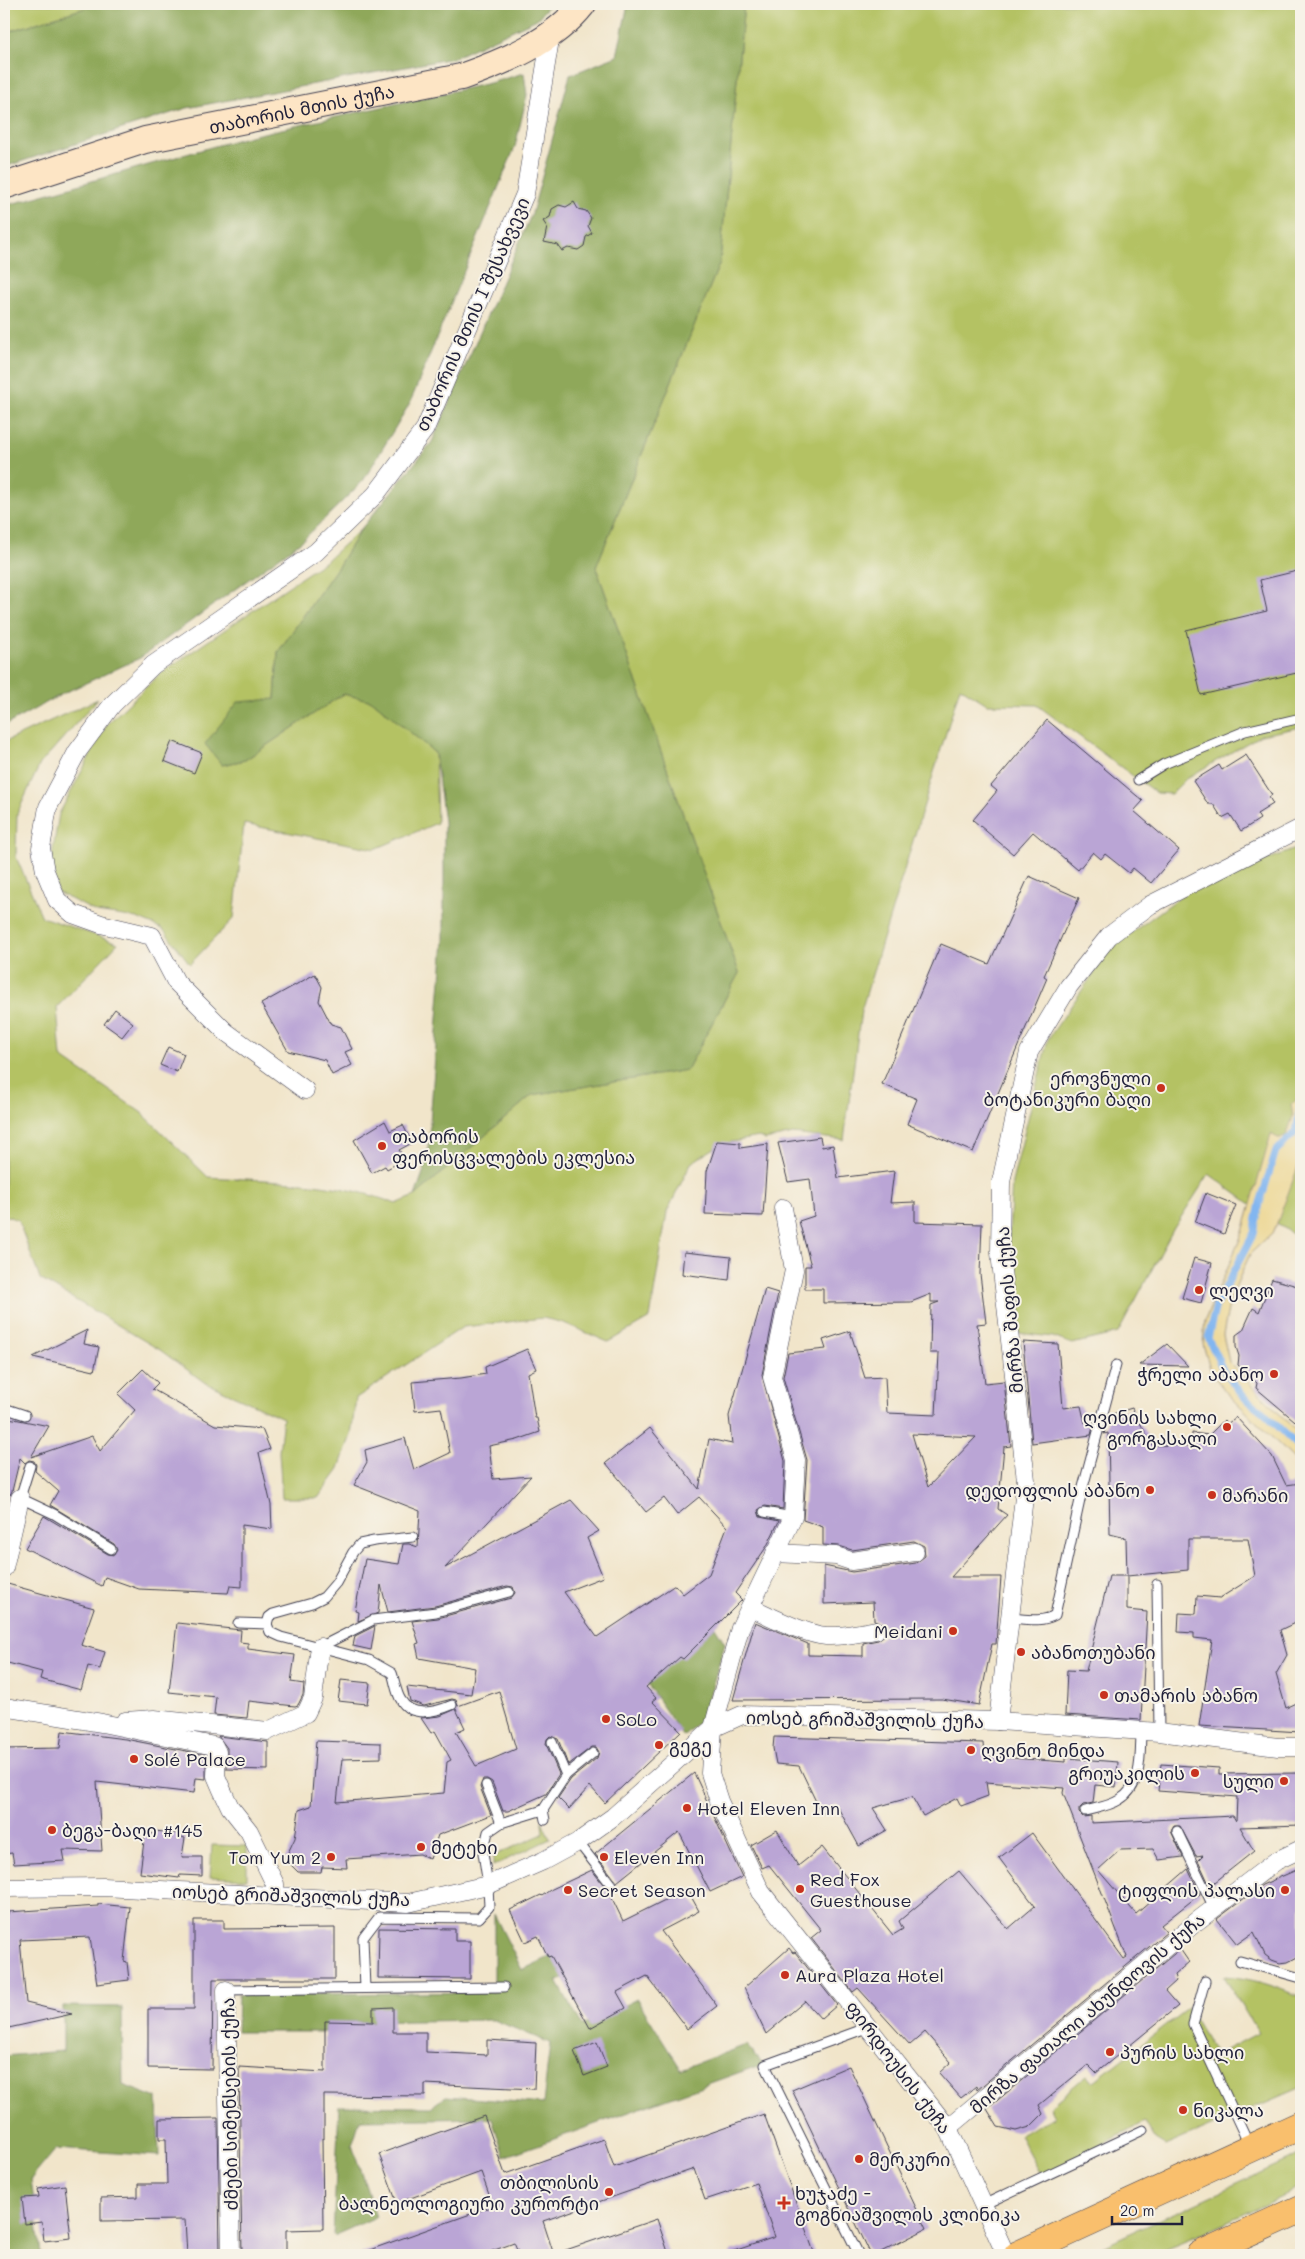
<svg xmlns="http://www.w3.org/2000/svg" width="1305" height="2259" viewBox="0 0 1305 2259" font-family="Mali,'Noto Sans Georgian',sans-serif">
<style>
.green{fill:#b4c264;stroke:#6b7250}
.forest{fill:#8fa85a;stroke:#58654a}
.sand{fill:#eeda9e;stroke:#887e6c}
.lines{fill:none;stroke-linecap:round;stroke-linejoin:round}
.stream{stroke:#82b6f0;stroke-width:7}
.building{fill:#baa5d5;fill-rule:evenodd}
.lane-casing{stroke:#413f50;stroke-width:11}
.street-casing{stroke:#413f50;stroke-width:19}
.secondary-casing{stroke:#413f50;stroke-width:28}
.highway-casing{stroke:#413f50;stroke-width:29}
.lane{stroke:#fff;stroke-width:9}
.street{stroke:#fff;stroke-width:18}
.secondary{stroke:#fde5c5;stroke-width:26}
.highway{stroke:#f9bf6d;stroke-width:28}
.poi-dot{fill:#c8321e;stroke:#f7f3e8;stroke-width:2}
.labels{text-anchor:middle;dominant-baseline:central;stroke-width:4;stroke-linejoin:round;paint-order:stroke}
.street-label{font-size:18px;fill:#22223b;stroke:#f7f3e8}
.poi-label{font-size:18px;fill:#22223b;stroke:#f7f3e8;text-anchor:start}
</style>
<rect width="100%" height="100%" fill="#f7f3e8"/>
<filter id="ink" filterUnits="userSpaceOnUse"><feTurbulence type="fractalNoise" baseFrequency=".02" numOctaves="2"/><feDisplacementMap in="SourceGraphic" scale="10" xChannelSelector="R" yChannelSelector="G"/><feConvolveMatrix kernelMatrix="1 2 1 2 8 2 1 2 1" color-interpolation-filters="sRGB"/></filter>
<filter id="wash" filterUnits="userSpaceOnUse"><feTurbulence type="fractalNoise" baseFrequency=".0096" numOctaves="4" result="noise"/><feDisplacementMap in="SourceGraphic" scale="20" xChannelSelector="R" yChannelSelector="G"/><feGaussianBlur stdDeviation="1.12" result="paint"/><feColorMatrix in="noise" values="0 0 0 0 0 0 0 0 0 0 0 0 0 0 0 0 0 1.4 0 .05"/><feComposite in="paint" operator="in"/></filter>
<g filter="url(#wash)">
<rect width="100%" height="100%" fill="#f1e5ca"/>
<!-- green -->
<g class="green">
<path d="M4,4H98L4,33Z"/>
<path d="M744,4H1301V727L1261,735L1187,778L1171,794L1156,793L1037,705L987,704L960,687L861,1011L844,1140L793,1134L765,1140L759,1137L721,1144L691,1163L667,1212L650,1318L608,1342L564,1323L543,1318L463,1327L356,1398L351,1435L338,1471L318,1498H282L279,1452L283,1418L204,1382L160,1350L40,1279L18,1220L4,1215V742L98,699L40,764L17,814L16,857L42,917L118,943L57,1007L61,1057L142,1113L208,1177C271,1181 337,1180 396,1204L415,1196L532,1095L687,1070L739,973L596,567L720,262Z"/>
<path d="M361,529L339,565L278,652L275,699L222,765L245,760L343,694L373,701L435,753L437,823L375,849L244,824L234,918L190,964L163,929L137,918L96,912L57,892L51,861L59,814L107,724L161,673L327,560Z"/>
<path d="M1301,847V1233L1298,1238L1209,1174L1174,1228L1118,1333L1072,1344L1053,1337L1009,1332L1008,1252L1012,1182L1048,1039L1112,947L1195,886Z"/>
<path d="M542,1821L550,1839L493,1866V1856L543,1834Z"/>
<path d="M212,1845L247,1846V1879L210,1877Z"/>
<path d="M1224,1976C1251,1978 1276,1986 1301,1997V2087L1165,2146L1155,2140L1145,2122L1042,2177L1019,2135L1054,2117L1049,2107L1087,2075L1093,2082L1188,2008L1216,2055L1258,2033Z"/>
<path d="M1301,2154V2187L1198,2235L1149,2255H1083Z"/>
</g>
<!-- forest -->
<g class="forest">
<path d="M98,4H550L537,19L453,58L187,108L4,167V33Z"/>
<path d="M628,4H744L720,262L596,567L739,973L687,1070L532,1095L415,1196L427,1161L444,940V822L435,753L373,701L343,694L245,760L222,765L205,744L238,702L275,699L278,652L339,565L361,529L432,442L532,213L570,75L617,56Z"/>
<path d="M524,73L527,95L515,147L410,403L363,481L303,540L140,658L64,693L4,726V206L250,136L490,83Z"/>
<path d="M715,1627L725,1643L703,1718L683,1736L636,1668L672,1645L682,1657Z"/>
<path d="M494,1914L522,1970L590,1938L600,1958L557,1981L582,2026L637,1999L681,2069L746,2045L763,2064L504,2157L492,2118L360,2120L352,2145L376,2217L333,2236L339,2106L431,2107L446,2096L543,2104L550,2043L494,2020L347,2022L325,2032H237L238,1995L494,1992Z"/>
<path d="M63,2006L122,2007L123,2085L157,2098L159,2156L56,2149L31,2179L41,2255H4V2056L63,2051Z"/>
</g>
<!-- sand -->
<path class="sand" d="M1301,1095V1159L1274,1231L1250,1254L1230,1299L1223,1335L1229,1362L1301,1436V1466L1226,1392L1211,1372L1203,1344L1205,1320L1243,1232L1271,1134L1278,1138L1286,1137L1293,1116L1291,1105Z"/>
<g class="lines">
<!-- stream -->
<path class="stream" d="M1301,1102L1296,1132L1276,1151L1260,1203L1254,1233L1216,1305L1208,1338L1224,1372L1245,1398L1263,1412L1301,1449"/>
</g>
<g id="blocks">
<!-- building -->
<g class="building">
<path d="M574,202L578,209L586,211L591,218L588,226L592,233L586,237L584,246L578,250L568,248L562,251L558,245L544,242L547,227L543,221L550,217L552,209L559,205L566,207Z"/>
<path d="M1301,570V672L1201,695L1186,630L1267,611L1260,580Z"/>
<path d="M1047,720L1143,801L1134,811L1179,850L1151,883L1133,868L1129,873L1105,854L1101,859L1093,852L1078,870L1033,832L1013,854L973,820L997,791L991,786Z"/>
<path d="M172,741L202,753L194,773L164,761Z"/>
<path d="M1246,755L1272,795L1269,797L1273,804L1257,814L1260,819L1241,831L1230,814L1222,818L1213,804H1208L1193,781L1219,765L1222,770Z"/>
<path d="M1029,876L1079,898L1044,976L1047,978L973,1152L907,1124L917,1099L882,1084L941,944L989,964Z"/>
<path d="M315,974L322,987L319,1001L331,1024L341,1027L352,1049L345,1052L352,1065L332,1075L325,1060L288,1051L261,1004Z"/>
<path d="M115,1009L133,1023L122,1037L104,1024Z"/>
<path d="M168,1047L184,1054L177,1072L160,1065Z"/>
<path d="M385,1121L390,1131L403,1125L412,1143L399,1150L405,1159L387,1169L385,1166L372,1173L354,1140Z"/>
<path d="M820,1137L822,1147L833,1145L838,1178L894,1171L890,1203L915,1202V1222L982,1224L980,1274L986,1323L977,1324L985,1383L1004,1381L1011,1446L1004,1447L998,1509L1007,1515L951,1577H1001L996,1644H992L979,1705L942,1699L733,1700L755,1622L808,1644V1655L863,1656V1643L878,1640L886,1634L884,1624L874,1620L873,1602L824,1604V1566L852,1572L916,1563L925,1556L924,1546L914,1541L852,1550L839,1546L823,1545V1527L803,1520L807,1460L783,1377L788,1353L826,1349L823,1340L850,1331L865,1378L885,1377L887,1413L936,1415L939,1353H930L931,1305L939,1302H931V1294L911,1302L823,1303V1289H805V1266H811L799,1221L814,1216L810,1179L788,1182L778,1143ZM912,1434L976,1437L928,1487Z"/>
<path d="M717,1141L740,1143V1148L768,1144L763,1216L705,1214L707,1171Z"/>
<path d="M1206,1193L1236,1205L1224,1234L1195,1222Z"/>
<path d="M684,1252L731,1257L729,1280L682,1274Z"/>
<path d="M1194,1258L1212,1263L1201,1303L1182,1298Z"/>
<path d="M1272,1279L1301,1287V1426L1256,1388L1257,1383L1238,1365L1239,1356L1236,1347V1335L1243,1330L1253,1308L1259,1312Z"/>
<path d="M765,1289L778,1293L762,1375L785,1461L783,1509L765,1506L758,1510L760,1517L779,1521L767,1546L735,1593L742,1600L683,1659L680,1657L646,1687L656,1698L652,1701L681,1731L605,1803L590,1786L569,1809L558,1798L571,1779L597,1758L599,1752L596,1747H592L568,1765L558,1739L550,1736L547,1739L546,1744L559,1774L546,1794L508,1811H503L492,1782L487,1779H483L480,1787L491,1815L438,1835L430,1859L420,1854L346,1859L347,1868L322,1867L321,1872H298L285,1859L295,1838L299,1810L311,1806L316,1741L381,1743V1758L342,1759L337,1802L444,1793L447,1762L451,1760L435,1731L431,1733L421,1718L440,1716L456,1709L465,1728L456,1732L476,1766L516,1749L499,1691L458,1706L456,1700L452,1699L424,1706L410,1701L407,1687L471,1694L475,1668L419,1658L416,1644L419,1643L412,1621L438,1618L511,1598L515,1593L513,1587L507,1586L435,1606L388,1612L381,1585L378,1613L358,1621L359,1612L355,1611L365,1559L399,1564L403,1544H409L418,1547L420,1511L354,1485L367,1462L365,1450L405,1438L414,1470L450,1453L441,1408L415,1411L412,1382L461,1378L486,1374L485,1367L527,1349L536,1369L528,1373L535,1418H537L540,1432L517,1440L489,1446L493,1479L531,1476L445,1568L571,1500L599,1531L587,1538L603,1577L564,1592L597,1637L675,1585L683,1594L709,1574L727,1527L699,1497L677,1515L664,1498L646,1512L606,1463L650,1428L699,1489L709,1439L732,1444L729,1416Z"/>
<path d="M87,1330L84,1344L99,1347L94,1371L33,1357Z"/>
<path d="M1023,1342L1058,1344L1063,1408L1081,1406L1085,1423L1095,1419L1091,1435L1032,1443Z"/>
<path d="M1167,1344L1188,1366L1139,1365Z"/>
<path d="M143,1369L158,1383L152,1389L215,1425L262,1429L270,1449L259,1453L271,1505L272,1529L242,1525V1587L230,1586L228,1593L139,1589L105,1577L102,1586L25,1548L44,1516L108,1554L114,1555L117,1550L114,1544L50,1505L58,1491L35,1471L36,1465L34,1461L29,1460L25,1463L20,1458L12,1491L10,1495L4,1494V1417L49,1426L31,1457L92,1436L100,1451L135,1410L118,1394Z"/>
<path d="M1132,1408L1152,1445L1192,1446V1433L1209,1435L1224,1420L1227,1424L1236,1417L1272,1456L1286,1485L1301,1483V1620L1280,1630L1287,1655L1276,1674L1286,1708L1301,1701V1732L1199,1726L1212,1640L1194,1638V1633L1178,1632L1179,1613L1196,1614L1197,1596L1220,1598L1255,1576L1248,1539H1188V1570L1127,1576L1126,1538L1110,1534L1108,1433L1104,1434L1109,1415Z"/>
<path d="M1109,1576H1127V1610L1147,1612L1141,1720L1065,1715L1067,1670L1086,1671Z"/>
<path d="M4,1583L94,1608L81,1645L105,1652L100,1669L88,1666L81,1690L40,1679L42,1672L4,1662Z"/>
<path d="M177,1623L241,1630L240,1642L248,1643V1649L295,1655L291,1682L304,1684L303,1695L298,1705L295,1706L249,1701L247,1718L214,1715L216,1697L169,1692Z"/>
<path d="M375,1626L371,1650L353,1646L355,1636Z"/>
<path d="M341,1680L370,1683L367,1704L338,1701Z"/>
<path d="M62,1731L125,1739L206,1755V1779L196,1778L194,1793L97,1782L102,1851L63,1850L65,1861L14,1864L12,1853L4,1854V1749L60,1748Z"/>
<path d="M218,1736L268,1742V1770L227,1769V1748Z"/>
<path d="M774,1737L983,1743L984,1756L1066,1762V1758L1118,1762L1116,1787L1095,1785L1093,1803L1083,1805L1079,1809V1813L1083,1817L1091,1816V1823L1233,1816L1236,1821L1237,1797L1158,1791L1161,1764L1219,1768V1774L1301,1773V1825L1240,1827L1254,1851L1210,1886L1198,1860L1203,1855L1196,1856L1180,1826H1174L1171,1831L1183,1857L1159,1860L1153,1849L1120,1850L1098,1870L1136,1914L1188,1869L1200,1894L1161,1925L1167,1932L977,2090L976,2086L961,2098L939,2073L951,2062L925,2032L910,2045L858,1988L853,1992L811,1938L821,1930L769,1865L762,1868L751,1845L777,1830L798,1866L822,1847L893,1935L903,1929L899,1921L959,1871L1008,1929L1035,1906L999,1858L1032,1833L1124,1959L1127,1957L1063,1793L1064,1788L986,1782L988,1796L961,1806L957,1798L923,1816L912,1797L873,1808L887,1830L859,1846L836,1804L822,1814L799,1766L776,1764L773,1748Z"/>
<path d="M694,1773L742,1877L710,1892L679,1832L617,1882L595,1854Z"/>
<path d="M155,1831L182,1834L181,1837L185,1838L182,1857H202V1876L180,1875L179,1878L140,1873L145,1833L155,1834Z"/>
<path d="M1301,1868V1955L1288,1962L1280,1963L1272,1960L1265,1955L1254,1932L1237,1944L1217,1919L1262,1885Z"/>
<path d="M592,1870L609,1892L623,1921L687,1889L699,1911L661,1931L717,2006L687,2029L647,1976L617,1992L626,2008L590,2028L551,1956L548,1957L538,1936L525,1942L510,1910L541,1895L542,1896L550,1890Z"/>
<path d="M98,1904L130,1907L124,1961L127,1962L129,1980L97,1984L90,1937L20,1940L26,2003L72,2014L4,2029V1914L9,1913L8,1912L98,1906Z"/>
<path d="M194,1920H224V1929L335,1928V1979H213L212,2069L148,2068V2009H194Z"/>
<path d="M379,1928L455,1929V1941H470V1979L378,1978Z"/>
<path d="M789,1948L793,1953L795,1952L837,2005L821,2019L805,2001L766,2034L744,1988Z"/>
<path d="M1180,1949L1189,1962L1174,1975L1176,1981L1165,1991L1178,2006L1096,2073L1088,2065L1039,2105L1043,2114L1030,2127L1016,2131L998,2127L987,2109Z"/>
<path d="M393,2007V2032H426V2052L487,2055V2040L536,2043L534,2089L425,2084V2096L324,2095V2139L322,2138L323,2229L286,2230V2255H242L239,2067L325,2072V2021L373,2022V2008Z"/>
<path d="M597,2042L607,2067L584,2076L574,2051Z"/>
<path d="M849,2066L926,2229L875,2255H871L792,2090Z"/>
<path d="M764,2114L815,2255H731V2252L775,2237L756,2183L705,2200L694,2169L543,2221L554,2255H519L514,2243L481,2255H362L361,2253L493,2206L481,2172L397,2203L379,2154L484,2116L505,2174L604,2139L614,2167Z"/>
<path d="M218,2118L220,2255H187L185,2220L101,2221V2198L138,2197V2184H167L166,2139H159V2119Z"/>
<path d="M65,2185L71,2238L44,2241L42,2222L25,2224L22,2198L39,2197L38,2189Z"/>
<path d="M657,2219L669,2255H561L560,2252Z"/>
</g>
</g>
</g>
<g filter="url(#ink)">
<use href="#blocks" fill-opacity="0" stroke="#413f50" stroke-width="1"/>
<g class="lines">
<!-- lane casing -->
<g class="lane-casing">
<g id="lane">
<path d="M1138,780L1164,764L1245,731L1301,718"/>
<path d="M4,1408L25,1415"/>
<path d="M30,1466L20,1498L54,1514L111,1549"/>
<path d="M764,1512L793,1517"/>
<path d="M1157,1584L1159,1732"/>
<path d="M1010,1618C1025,1619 1041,1623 1055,1615L1082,1491L1116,1365"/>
<path d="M238,1623L267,1624"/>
<path d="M267,1624L270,1632L281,1637L369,1660L392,1673C395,1681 396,1693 401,1700C411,1718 436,1712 452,1705"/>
<path d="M267,1624L269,1617L273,1614L312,1603L324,1597L336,1583L353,1552L360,1544L374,1541L413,1537"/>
<path d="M320,1647L373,1620L436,1612L509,1592"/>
<path d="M552,1742L566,1775"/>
<path d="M486,1785L501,1823"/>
<path d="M543,1810L566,1775L593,1753"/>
<path d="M1085,1811C1096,1808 1110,1806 1119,1800C1143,1786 1140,1755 1141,1731"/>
<path d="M1177,1831L1214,1908"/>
<path d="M578,1842L613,1887"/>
<path d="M1240,1961L1301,1978"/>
<path d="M1205,1981L1193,2024L1250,2147"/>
<path d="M365,1988L363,1938L379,1917L479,1918L489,1907L488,1885L483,1853L488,1832L501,1823L543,1810L545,1820"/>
<path d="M226,1990L504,1987"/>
<path d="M983,2205L1143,2130"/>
<path d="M859,2255L765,2065L869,2027"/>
</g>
</g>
<!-- street casing -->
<g class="street-casing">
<g id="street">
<path d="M305,1090L226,1032L176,982L152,936L101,924L73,914L57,900L45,871L41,848L48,807L77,752L112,705L153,665L316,552L376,494L425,429L525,194L551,33"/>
<path d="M783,1208L794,1270L772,1377L796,1460L793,1517L740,1628L713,1728L710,1773L719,1801L761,1892L948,2128L1006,2255"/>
<path d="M775,1553L836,1556L851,1561L915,1552"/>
<path d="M4,1568L20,1498"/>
<path d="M750,1607C770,1616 804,1634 826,1636C843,1637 859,1633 876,1630"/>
<path d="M4,1707L102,1723L214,1746L217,1752L216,1776L222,1790L230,1807L249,1831L275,1884V1895"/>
<path d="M125,1721L154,1719L268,1731L306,1713L313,1698L320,1647"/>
<path d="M998,1721L1026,1480L1000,1253L1001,1182L1029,1052L1069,986L1109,936L1150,905L1301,828"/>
<path d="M4,1888L103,1887L408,1903L488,1885L543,1861L578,1842L613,1817L713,1728L742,1715L998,1721L1159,1732L1278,1747H1301"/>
<path d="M226,1990L231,2255"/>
<path d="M948,2128L1196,1922L1276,1861L1301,1849"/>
</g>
</g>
<!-- secondary casing -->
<g class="secondary-casing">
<g id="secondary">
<path id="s1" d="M4,186L145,140L461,77C506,61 553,42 583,4"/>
</g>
</g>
<!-- highway casing -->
<g class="highway-casing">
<g id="highway">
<path d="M1018,2255L1301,2125"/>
<path d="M1200,2255L1301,2209"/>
</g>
</g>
<!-- lane -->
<use href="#lane" class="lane"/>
<!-- street -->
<use href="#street" class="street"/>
<!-- secondary -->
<use href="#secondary" class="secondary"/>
<!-- highway -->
<use href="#highway" class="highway"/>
</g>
</g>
<!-- markers -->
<g class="poi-dot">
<circle cx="1161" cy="1088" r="5"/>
<circle cx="382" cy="1146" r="5"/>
<circle cx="1199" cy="1290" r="5"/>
<circle cx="1274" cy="1374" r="5"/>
<circle cx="1227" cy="1427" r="5"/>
<circle cx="1150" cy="1490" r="5"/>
<circle cx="1212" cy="1495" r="5"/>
<circle cx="953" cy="1631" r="5"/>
<circle cx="1021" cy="1652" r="5"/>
<circle cx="1104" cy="1695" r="5"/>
<circle cx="606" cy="1719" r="5"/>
<circle cx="659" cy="1745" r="5"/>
<circle cx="971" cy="1750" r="5"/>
<circle cx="134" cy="1759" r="5"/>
<circle cx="1195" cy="1773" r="5"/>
<circle cx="1284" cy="1781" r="5"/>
<circle cx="687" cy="1808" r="5"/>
<circle cx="52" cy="1830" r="5"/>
<circle cx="421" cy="1847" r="5"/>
<circle cx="331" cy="1857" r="5"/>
<circle cx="604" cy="1857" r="5"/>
<circle cx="800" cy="1889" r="5"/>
<circle cx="568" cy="1890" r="5"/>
<circle cx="1285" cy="1890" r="5"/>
<circle cx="785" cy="1975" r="5"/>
<circle cx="1110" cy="2052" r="5"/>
<circle cx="1183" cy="2110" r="5"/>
<circle cx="859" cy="2159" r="5"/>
<circle cx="609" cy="2192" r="5"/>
<path d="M781.5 2195.5h5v5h5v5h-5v5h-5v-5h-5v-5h5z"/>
</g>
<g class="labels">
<!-- street labels -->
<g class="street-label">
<text stroke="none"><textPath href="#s1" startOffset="308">თაბორის მთის ქუჩა</textPath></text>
<text transform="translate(472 314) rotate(-66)">თაბორის მთის I შესახვევი</text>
<text transform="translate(1009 1310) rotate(-95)">მირზა შაფის ქუჩა</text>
<text transform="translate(865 1719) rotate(1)">იოსებ გრიშაშვილის ქუჩა</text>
<text transform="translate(291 1895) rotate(2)">იოსებ გრიშაშვილის ქუჩა</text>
<text transform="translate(1087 2013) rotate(-40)">მირზა ფათალი ახუნდოვის ქუჩა</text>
<text transform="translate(899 2067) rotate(53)">ფირდოუსის ქუჩა</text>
<text transform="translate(229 2104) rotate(-91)">ძმები სიმენსების ქუჩა</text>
</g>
<!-- poi labels -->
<g class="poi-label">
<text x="1151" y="1078" text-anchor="end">ეროვნული<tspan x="1151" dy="21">ბოტანიკური ბაღი</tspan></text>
<text x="392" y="1136">თაბორის<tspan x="392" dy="21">ფერისცვალების ეკლესია</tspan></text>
<text x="1209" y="1290">ლეღვი</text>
<text x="1264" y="1374" text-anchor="end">ჭრელი აბანო</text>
<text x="1217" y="1417" text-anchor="end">ღვინის სახლი<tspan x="1217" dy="21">გორგასალი</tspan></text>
<text x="1140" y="1490" text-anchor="end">დედოფლის აბანო</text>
<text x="1222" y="1495">მარანი</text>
<text x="943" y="1631" text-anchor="end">Meidani</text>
<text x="1031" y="1652">აბანოთუბანი</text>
<text x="1114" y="1695">თამარის აბანო</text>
<text x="616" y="1719">SoLo</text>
<text x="669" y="1745">გეგე</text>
<text x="981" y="1750">ღვინო მინდა</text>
<text x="144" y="1759">Solé Palace</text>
<text x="1185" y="1773" text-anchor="end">გრიუაკილის</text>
<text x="1274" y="1781" text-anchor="end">სული</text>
<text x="697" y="1808">Hotel Eleven Inn</text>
<text x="62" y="1830">ბეგა-ბაღი #145</text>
<text x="431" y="1847">მეტეხი</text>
<text x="321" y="1857" text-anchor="end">Tom Yum 2</text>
<text x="614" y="1857">Eleven Inn</text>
<text x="810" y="1879">Red Fox<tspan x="810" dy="21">Guesthouse</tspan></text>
<text x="578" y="1890">Secret Season</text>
<text x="1275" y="1890" text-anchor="end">ტიფლის პალასი</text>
<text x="795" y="1975">Aura Plaza Hotel</text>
<text x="1120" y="2052">პურის სახლი</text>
<text x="1193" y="2110">ნიკალა</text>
<text x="869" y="2159">მერკური</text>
<text x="599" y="2182" text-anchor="end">თბილისის<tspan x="599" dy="21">ბალნეოლოგიური კურორტი</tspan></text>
<text x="795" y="2193">ხუჯაძე -<tspan x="795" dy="21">გოგნიაშვილის კლინიკა</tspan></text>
</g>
</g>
<!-- margin -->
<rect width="1305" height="2259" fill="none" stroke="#f7f3e8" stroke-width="20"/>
<!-- scale -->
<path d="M1112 2216v8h70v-8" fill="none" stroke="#22223b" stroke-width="2.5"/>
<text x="1120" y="2216" font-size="15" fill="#22223b" stroke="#f7f3e8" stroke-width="4" paint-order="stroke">20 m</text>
</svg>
